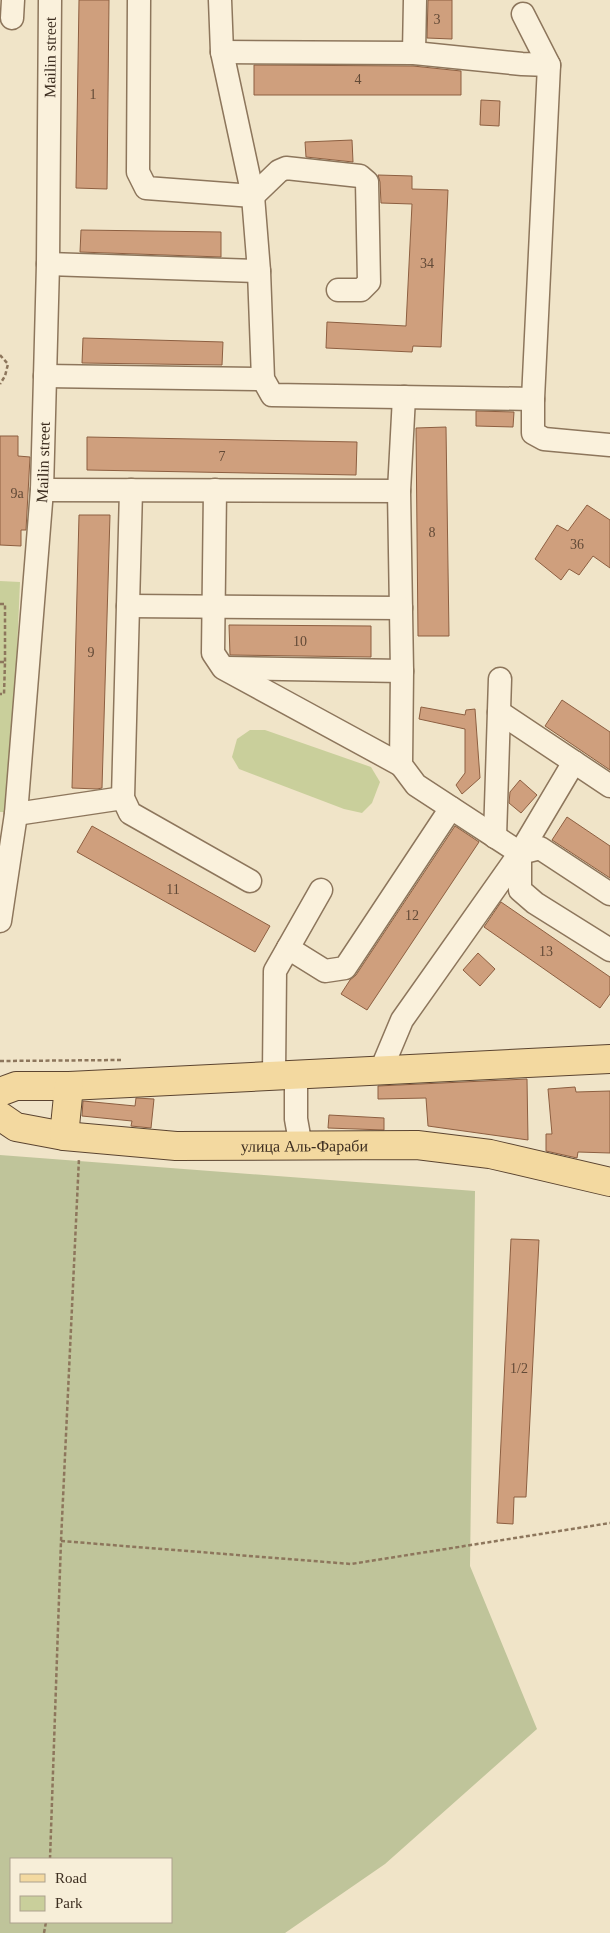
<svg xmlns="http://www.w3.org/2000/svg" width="610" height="1933" viewBox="0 0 610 1933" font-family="'Times New Roman',serif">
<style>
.green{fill:#c9cf9b}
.cemetery{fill:#bfc49a;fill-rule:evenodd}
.building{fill:#cf9f7d;stroke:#8d5f41}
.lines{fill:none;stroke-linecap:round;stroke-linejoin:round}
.minor-casing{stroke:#8d765c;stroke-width:25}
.major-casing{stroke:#5b4430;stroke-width:30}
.path{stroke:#8d765c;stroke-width:2.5;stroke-dasharray:4 2.5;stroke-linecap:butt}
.minor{stroke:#faf1dc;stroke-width:22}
.major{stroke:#f3d9a0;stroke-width:28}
.labels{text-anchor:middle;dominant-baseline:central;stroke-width:5;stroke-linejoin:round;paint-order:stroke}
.number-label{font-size:14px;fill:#624a37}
.street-label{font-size:16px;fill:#3d2e20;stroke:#f7eed8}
</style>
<rect width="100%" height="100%" fill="#f0e4c8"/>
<!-- green -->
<g class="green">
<path d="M0,581L20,582L10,812H0Z"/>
<path d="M250,730H265L371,767L380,782L372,803L362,813L344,809L239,769L232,757L237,739Z"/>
</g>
<!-- cemetery -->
<path class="cemetery" d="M0,1155L475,1191L470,1566L537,1729L385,1864L285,1933H0ZM11,1859H171V1922H11Z"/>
<!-- building -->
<g class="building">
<path d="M79,0H109L107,189L76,188Z"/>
<path d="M428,0H452V39L427,38Z"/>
<path d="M254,65L413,66L461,71V95H254Z"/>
<path d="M481,100L500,101L499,126L480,125Z"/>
<path d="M352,140L353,162L306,157L305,142Z"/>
<path d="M378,175L412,176V189L448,190L441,347L413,346L412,352L326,348L327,322L406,326L412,204L381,203L380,182Z"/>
<path d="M81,230L221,232V257L80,252Z"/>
<path d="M83,338L223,342L222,365L82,363Z"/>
<path d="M476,411L514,412L513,427L476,426Z"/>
<path d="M446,427L449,636H418L416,428Z"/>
<path d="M0,436H18V456L30,457L26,530H21V546L0,545Z"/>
<path d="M87,437L357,442L356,475L87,470Z"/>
<path d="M587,505L610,520V568L593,556L579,575L569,569L561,580L535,559L557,525L568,531Z"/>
<path d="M79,515H110L102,788L97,789L72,788Z"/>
<path d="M229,625L371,626V657L230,655Z"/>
<path d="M562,700L610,732V770L545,726Z"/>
<path d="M421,707L465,715L466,710L475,709L480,778L462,794L456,785L465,773V729L419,719Z"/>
<path d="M520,780L537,795L521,813L509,803L510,792Z"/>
<path d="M567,817L610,846V878L552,840Z"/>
<path d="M92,826L270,926L255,952L77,852Z"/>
<path d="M455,826L479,842L367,1010L341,994L350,980L356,975Z"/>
<path d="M501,902L610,977V994L600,1008L484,927Z"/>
<path d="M478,953L495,969L480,986L463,970Z"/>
<path d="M527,1079L528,1140L428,1126L426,1098L378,1099V1086Z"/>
<path d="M575,1087L576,1092L610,1091V1153L578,1152L577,1158L546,1151V1134H552L548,1089Z"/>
<path d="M136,1098L154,1099L151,1128L131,1126L132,1121L82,1116L83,1101L135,1106Z"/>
<path d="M329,1115L384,1118V1130L328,1128Z"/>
<path d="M511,1239L539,1240L526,1497H514L513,1524L497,1523Z"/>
</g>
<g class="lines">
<!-- minor casing -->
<g class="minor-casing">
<g id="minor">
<path d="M139,0L138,172L146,188L253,196L279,171L286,168L360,176L367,182L369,282L361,290H338"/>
<path d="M220,0L222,52L253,196L259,271L263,379L272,395L533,399"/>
<path d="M523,14L549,65L533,399V433L544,439L610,445"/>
<path d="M12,18L13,0"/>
<path d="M222,52L414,53L522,64L549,65"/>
<path d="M414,53L415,0"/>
<path d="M48,264L259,271"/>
<path d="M45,376L263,379"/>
<path d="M404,397L399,491L402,671L401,765L416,785L520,853V890L535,903L610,950"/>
<path d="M42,490L399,491"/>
<path d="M131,490L123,798L130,813L250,881"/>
<path d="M215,490L213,653L223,668L401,765"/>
<path d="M128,606L401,608"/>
<path d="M227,668L402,671"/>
<path d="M499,712L610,786"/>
<path d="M16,814L123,798"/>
<path d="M495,837L500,679"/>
<path d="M520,853L540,848L610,894"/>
<path id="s1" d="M0,921L16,814L42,490L48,264L50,0"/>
<path d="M288,948L325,971L345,968L451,808"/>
<path d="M381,1070L402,1020L520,853L574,762"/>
<path d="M296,1074V1119L301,1147"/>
<path d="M274,1075L275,971L321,890"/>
</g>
</g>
<!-- major casing -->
<g class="major-casing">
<g id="major">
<path d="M0,1092L16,1086H69L610,1059"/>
<path id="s2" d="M0,1116L16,1127L64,1136L176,1146L417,1145L490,1154L610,1182"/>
<path d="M64,1136L69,1086"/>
</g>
</g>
<!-- path -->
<g class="path">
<path d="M0,355L8,364L5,376L0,384"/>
<path d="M0,604H5V662"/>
<path d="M0,662H5L4,694H0"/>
<path d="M0,1061L123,1060"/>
<path d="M61,1541L351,1564L610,1523"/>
<path d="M50,1859L61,1541L79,1158"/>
<path d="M44,1933L46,1922"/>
</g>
<!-- minor -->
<use href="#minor" class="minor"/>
<!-- major -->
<use href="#major" class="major"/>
</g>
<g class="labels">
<!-- number labels -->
<g class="number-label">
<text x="437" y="19">3</text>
<text x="358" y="79">4</text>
<text x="93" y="94">1</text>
<text x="427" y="263">34</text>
<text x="222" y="456">7</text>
<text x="17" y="493">9а</text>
<text x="432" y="532">8</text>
<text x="577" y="544">36</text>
<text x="300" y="641">10</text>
<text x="91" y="652">9</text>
<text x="173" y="889">11</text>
<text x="412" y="915">12</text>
<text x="546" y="951">13</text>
<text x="519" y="1368">1/2</text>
</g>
<!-- street labels -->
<g class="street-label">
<text stroke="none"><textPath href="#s1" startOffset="866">Mailin street</textPath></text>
<text stroke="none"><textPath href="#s1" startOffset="461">Mailin street</textPath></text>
<text stroke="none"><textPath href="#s2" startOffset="309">улица Аль-Фараби</textPath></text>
</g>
</g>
<!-- legend -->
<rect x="10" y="1858" width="162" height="65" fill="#f7eed8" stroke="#ada18e"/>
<rect x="20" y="1874" width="25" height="8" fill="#f3d9a0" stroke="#ada18e"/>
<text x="55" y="1883" font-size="15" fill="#3d2e20">Road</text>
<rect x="20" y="1896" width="25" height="15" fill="#c9cf9b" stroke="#ada18e"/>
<text x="55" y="1908" font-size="15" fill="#3d2e20">Park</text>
</svg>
